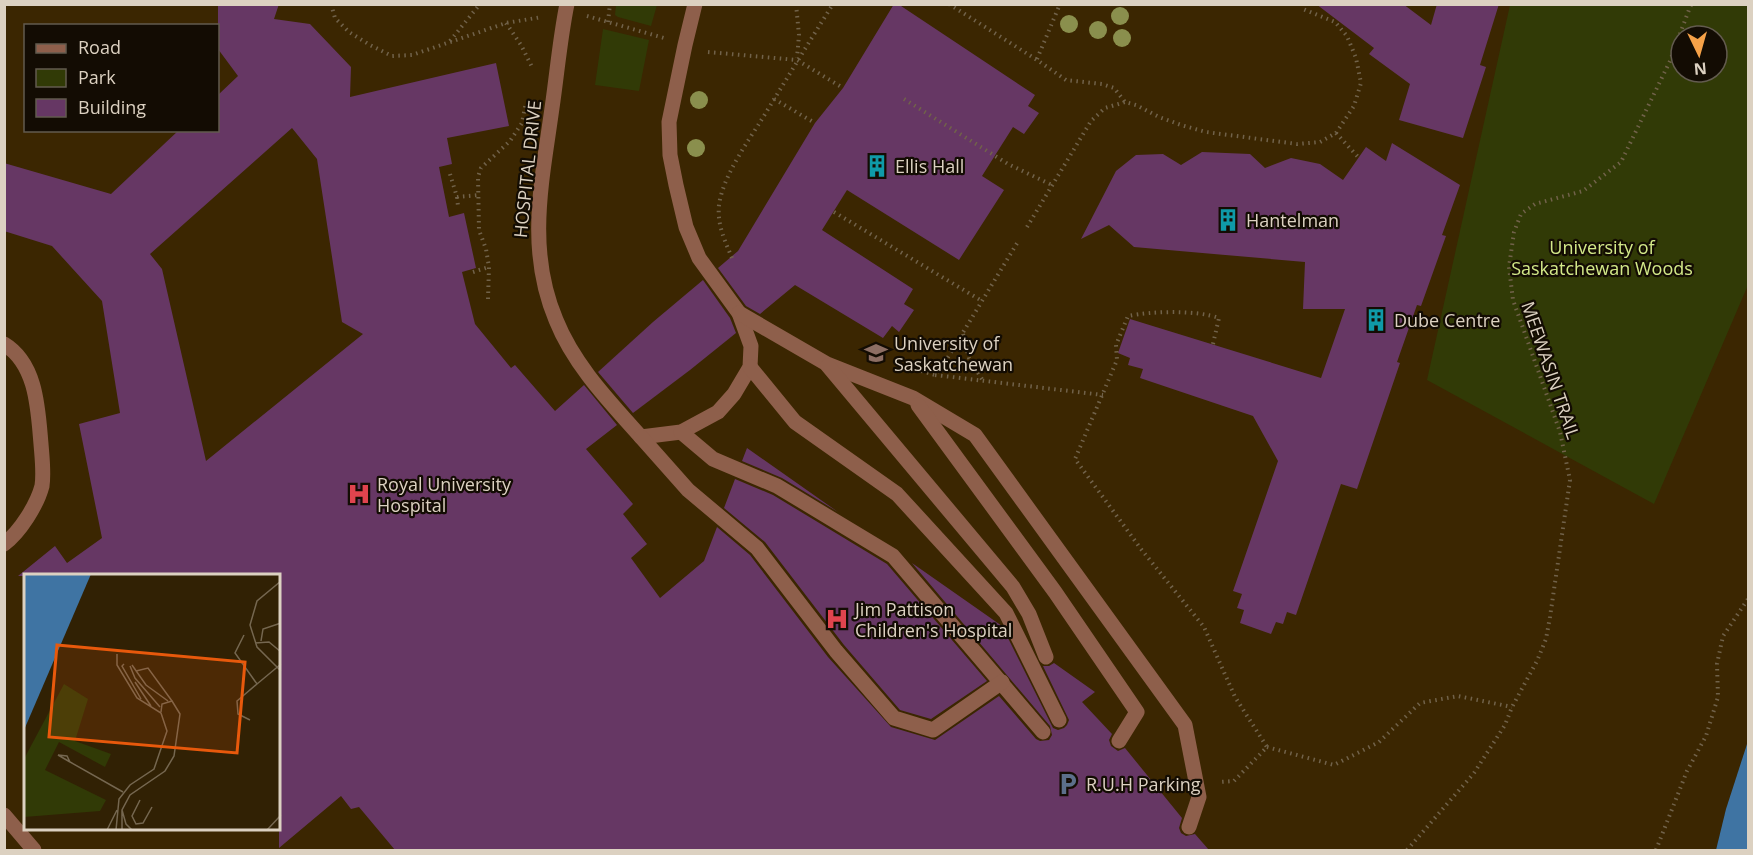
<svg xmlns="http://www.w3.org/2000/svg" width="1753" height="855" viewBox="0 0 1753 855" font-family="'Open Sans',sans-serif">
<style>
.built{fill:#3b2601;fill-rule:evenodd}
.green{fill:#313a06;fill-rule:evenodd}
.water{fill:#3f74a3}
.building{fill:#663764;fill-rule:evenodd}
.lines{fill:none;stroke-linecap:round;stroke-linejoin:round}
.path{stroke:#71624a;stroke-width:4;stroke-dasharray:1.5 4.5;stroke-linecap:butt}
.minor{stroke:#8e5f4b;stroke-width:15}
.tree{fill:#8a8f4d}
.labels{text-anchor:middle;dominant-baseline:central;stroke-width:4.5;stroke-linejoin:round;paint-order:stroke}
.poi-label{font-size:18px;fill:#dcd1c1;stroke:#130c03;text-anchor:start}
.street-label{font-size:18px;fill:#dcd1c1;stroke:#130c03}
.park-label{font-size:18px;fill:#d3e988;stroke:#130c03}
.inset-road{fill:none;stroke:#756750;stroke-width:1.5}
.view{fill:#e8590c;fill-opacity:0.15;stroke:#e8590c;stroke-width:3}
.inset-edge{fill:none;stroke:#dcd1c1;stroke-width:3}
</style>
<rect width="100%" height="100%" fill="#312104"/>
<!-- built -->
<path class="built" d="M5,5H1748V741L1726,809L1716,850H5ZM26,26H218V130H26ZM1681,36H1717V72H1681ZM26,576H279V830H26Z"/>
<!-- green -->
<g class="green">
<path d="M616,5H657L651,26L618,17L615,15Z"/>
<path d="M1510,5H1748V285L1654,504L1427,380ZM1681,36H1717V72H1681Z"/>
<path d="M603,29L649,40L639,91L595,85Z"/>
</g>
<!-- water -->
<path class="water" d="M1748,741V850H1716L1726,809Z"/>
<!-- building -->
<g class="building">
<path d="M218,4H279L274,19L310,24L351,67L350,97L496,63L509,126L447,138L452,164L439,167L449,217L464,213L476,268L462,272L475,324L511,368L515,365L555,411L584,385L617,425L586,449L633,504L623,514L647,544L631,558L660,598L704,561L717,527L750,555L828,657L891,727L935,740L999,696L1036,739L1040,741L1049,740L1052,735L1050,726L912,563L1002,626L1053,728L1058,730L1064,728L1067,725L1069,720L1043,666H1049L1054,663L1095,692L1082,702L1112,734L1109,740L1111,746L1118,751L1125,748L1182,818L1179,828L1181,833L1186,836L1195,834L1209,850H395L359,807L351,809L341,796L279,848V576H18L55,546L67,563L102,538L79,424L120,413L102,301L52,246L4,231V163L111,194L179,130H218V95L238,76L218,49ZM292,128L317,159L342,322L363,334L206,461L162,269L150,254Z"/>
<path d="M894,4H898L1035,95L1028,106L1039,113L1024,134L1013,127L982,176L1004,190L959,260L847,190L822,230L913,289L904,304L914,310L899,332L892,326L883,338L795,285L760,314L746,306L718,268L738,251L815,123L843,88Z"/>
<path d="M1316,4H1403L1431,25L1437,4H1499L1480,65L1486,67L1463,138L1399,120L1410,84L1369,54L1374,48Z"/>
<path d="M1392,143L1460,185L1442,235L1446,236L1421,306L1417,305L1397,362L1400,363L1357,489L1341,484L1296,615L1287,612L1283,624L1276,622L1271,634L1240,623L1244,610L1237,608L1242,594L1233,591L1278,461L1253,416L1140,378L1143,369L1128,365L1130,358L1118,353L1130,319L1321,378L1345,309H1303L1305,262L1134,247L1109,225L1081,239L1116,171L1136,155L1163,154L1181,165L1202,152L1250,154L1265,168L1291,158L1320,164L1343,180L1366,147L1386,161Z"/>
<path d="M703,280L730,318L736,333L690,370L633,413L598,372L653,322Z"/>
<path d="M747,448L838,512L782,478L742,461Z"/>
<path d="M735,479L773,495L887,564L987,681L931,719L900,710L844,645L765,542L724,508Z"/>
</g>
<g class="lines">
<!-- path -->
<g class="path">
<path d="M331,4L335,18L349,32L370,45L392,56L412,55L506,23L542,17"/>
<path d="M796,4L799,35L797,58"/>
<path d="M949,4L1037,60L1066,80L1102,84L1114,88L1125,102L1136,105L1159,117L1181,125L1206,132L1297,144L1320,142L1336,133L1354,106L1361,83L1356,58L1347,36L1335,22L1303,9"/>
<path d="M587,16L664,38"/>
<path d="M608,22L610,4"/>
<path d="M506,23L521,45L533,69"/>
<path d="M450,41L480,4"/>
<path d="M708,52L797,60L843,88"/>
<path d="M1037,59L1060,4"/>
<path d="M774,99L815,123"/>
<path d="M904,99L1008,164L1052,185"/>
<path d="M1336,133L1359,158"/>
<path d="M450,174L457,197L479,195"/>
<path d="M457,197L458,206"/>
<path d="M834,212L982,301"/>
<path d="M1027,227L1091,121L1105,108L1125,102"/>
<path d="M732,258C725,241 717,225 719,205C723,176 747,143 762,119C786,80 809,42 833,4"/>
<path d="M473,272L489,267"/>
<path d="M488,299L489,267L486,249L479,230L478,177L481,168L510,141L522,123L526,102"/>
<path d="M963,334L969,358L983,381"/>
<path d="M1213,344L1219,318C1197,310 1152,311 1128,316L1116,345L1117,360L1075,459L1141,549L1204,627L1235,697L1267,747L1234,781L1219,782"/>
<path d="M904,366L935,375L942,367L1019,240"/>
<path d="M935,375L1103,395"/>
<path d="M1267,747L1334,765L1379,742L1420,703L1458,696L1512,707"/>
<path d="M1407,850L1474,773L1505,725L1512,707L1537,661L1546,639L1550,617L1570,480L1560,432L1513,300L1509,267L1514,232L1521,214L1535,204L1583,191L1621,162L1670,61L1690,7L1692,4"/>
<path d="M1656,850L1687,771L1706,736L1718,697L1717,664L1723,636L1748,599"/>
</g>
<!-- minor -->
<g class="minor">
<path d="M567,4C560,38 557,74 552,108C542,181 526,249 556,320C574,365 609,401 641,437L681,432L718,412L734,394L750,367L751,346L739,313L699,258L686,227L676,185L670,155L669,122L685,45L695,4"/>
<path d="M739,313L827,364L913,398L975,435L1185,725L1199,797L1189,827"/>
<path d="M4,344C37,364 38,410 41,444C42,457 44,473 42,486C37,505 20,532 4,544"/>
<path d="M828,366L1013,587L1029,614L1046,657"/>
<path d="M750,367L795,422L897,494L1006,613L1059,720"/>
<path d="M918,405L1055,592L1137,712L1119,741"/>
<path d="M681,432L713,459L777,486L893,556L1043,732"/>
<path d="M641,437L688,490L757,548L836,651L894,718L933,730L1002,682"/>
<path d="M4,815L34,850"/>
</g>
</g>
<!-- trees -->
<g class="tree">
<circle cx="1120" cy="16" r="9"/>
<circle cx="1069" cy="24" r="9"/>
<circle cx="1098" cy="30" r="9"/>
<circle cx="1122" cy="38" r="9"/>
<circle cx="699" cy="100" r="9"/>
<circle cx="696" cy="148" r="9"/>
</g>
<!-- icons -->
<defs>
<g id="building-bare" transform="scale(1.8)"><path d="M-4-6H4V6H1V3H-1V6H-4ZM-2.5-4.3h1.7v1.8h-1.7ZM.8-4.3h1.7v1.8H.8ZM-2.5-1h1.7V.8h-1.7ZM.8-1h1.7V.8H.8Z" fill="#0f9aa8" stroke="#130c03" stroke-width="2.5" paint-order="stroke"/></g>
<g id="university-bare" transform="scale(1.8)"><path d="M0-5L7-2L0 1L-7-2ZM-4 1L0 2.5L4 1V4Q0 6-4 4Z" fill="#8d6e63" stroke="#130c03" stroke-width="2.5" paint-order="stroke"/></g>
<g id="hospital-bare" transform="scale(1.8)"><path d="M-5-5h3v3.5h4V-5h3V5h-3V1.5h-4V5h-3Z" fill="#e0444e" stroke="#130c03" stroke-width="2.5" paint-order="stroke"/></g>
<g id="parking-bare" transform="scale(1.8)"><path d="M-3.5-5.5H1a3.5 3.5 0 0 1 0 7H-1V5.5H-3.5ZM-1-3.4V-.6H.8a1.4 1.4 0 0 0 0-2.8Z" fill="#5c6f8a" stroke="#130c03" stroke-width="2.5" paint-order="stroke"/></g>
</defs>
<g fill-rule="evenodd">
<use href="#building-bare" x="877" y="166"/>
<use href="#building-bare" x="1228" y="220"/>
<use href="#building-bare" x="1376" y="320"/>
<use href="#university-bare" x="876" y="353"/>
<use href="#hospital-bare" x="359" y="494"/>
<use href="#hospital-bare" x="837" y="619"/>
<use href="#parking-bare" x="1068" y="784"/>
</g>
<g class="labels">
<!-- poi labels -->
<g class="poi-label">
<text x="895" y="166">Ellis Hall</text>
<text x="1246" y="220">Hantelman</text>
<text x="1394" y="320">Dube Centre</text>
<text x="894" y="343">University of<tspan x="894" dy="21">Saskatchewan</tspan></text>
<text x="377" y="484">Royal University<tspan x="377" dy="21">Hospital</tspan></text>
<text x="855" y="609">Jim Pattison<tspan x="855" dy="21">Children's Hospital</tspan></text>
<text x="1086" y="784">R.U.H Parking</text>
</g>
<!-- street labels -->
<g class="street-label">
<text transform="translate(527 169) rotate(-84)">HOSPITAL DRIVE</text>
<text transform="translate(1551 370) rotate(71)">MEEWASIN TRAIL</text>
</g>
<!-- park labels -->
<g class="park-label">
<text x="1602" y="247">University of<tspan x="1602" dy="21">Saskatchewan Woods</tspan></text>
</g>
</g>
<!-- overview -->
<g transform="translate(24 574)">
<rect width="256" height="256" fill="#312104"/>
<path d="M40,110L64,125L51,167L87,180L81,193L35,168L21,196L82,226L76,237L0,243V185Z" fill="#313a06"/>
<path d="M0,0H67L0,156Z" fill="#3f74a3"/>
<path class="inset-road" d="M257,7L233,27L226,51L233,73L257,97M220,61L211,79L233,110L257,90M237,67L239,55L257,49M231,69L245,68L257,78M100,90L98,92L117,125M108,91L122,111L144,127M106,92L111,104L136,133M112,97L124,94L148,127M111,108L127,132M226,146L214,140L213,127L233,110M46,188L34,181L43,182L46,188L99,218M116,226L108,242L112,250L119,249L128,233M98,236L102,250L108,256M83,256L93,236M92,256L95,225L106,211L130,195L143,157L137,139L113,124L93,91V80M98,256V236L106,221L141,197L150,182L156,140L148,127L138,130L137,138M243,256L257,241"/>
<path class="view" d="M33,71L221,88L213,179L25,163Z"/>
<rect width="256" height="256" class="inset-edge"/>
</g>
<!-- border -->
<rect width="1753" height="855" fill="none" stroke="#dcd1c1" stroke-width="12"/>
<!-- legend -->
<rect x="24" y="24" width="195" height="108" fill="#130c03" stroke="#635b4f" stroke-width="1.5"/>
<rect x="36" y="44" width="30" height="9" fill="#8e5f4b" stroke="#635b4f" stroke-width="1.5"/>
<text x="78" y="54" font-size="18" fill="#dcd1c1">Road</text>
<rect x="36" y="69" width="30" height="18" fill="#313a06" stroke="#635b4f" stroke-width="1.5"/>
<text x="78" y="84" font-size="18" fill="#dcd1c1">Park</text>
<rect x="36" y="99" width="30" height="18" fill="#663764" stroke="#635b4f" stroke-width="1.5"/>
<text x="78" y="114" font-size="18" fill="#dcd1c1">Building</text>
<!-- north arrow -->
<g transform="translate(1699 54) rotate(175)"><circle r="28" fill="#130c03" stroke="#635b4f" stroke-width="1.5"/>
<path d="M0-4.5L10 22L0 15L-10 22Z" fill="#f6a248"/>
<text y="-9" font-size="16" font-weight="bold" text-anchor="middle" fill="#dcd1c1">N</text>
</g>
</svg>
